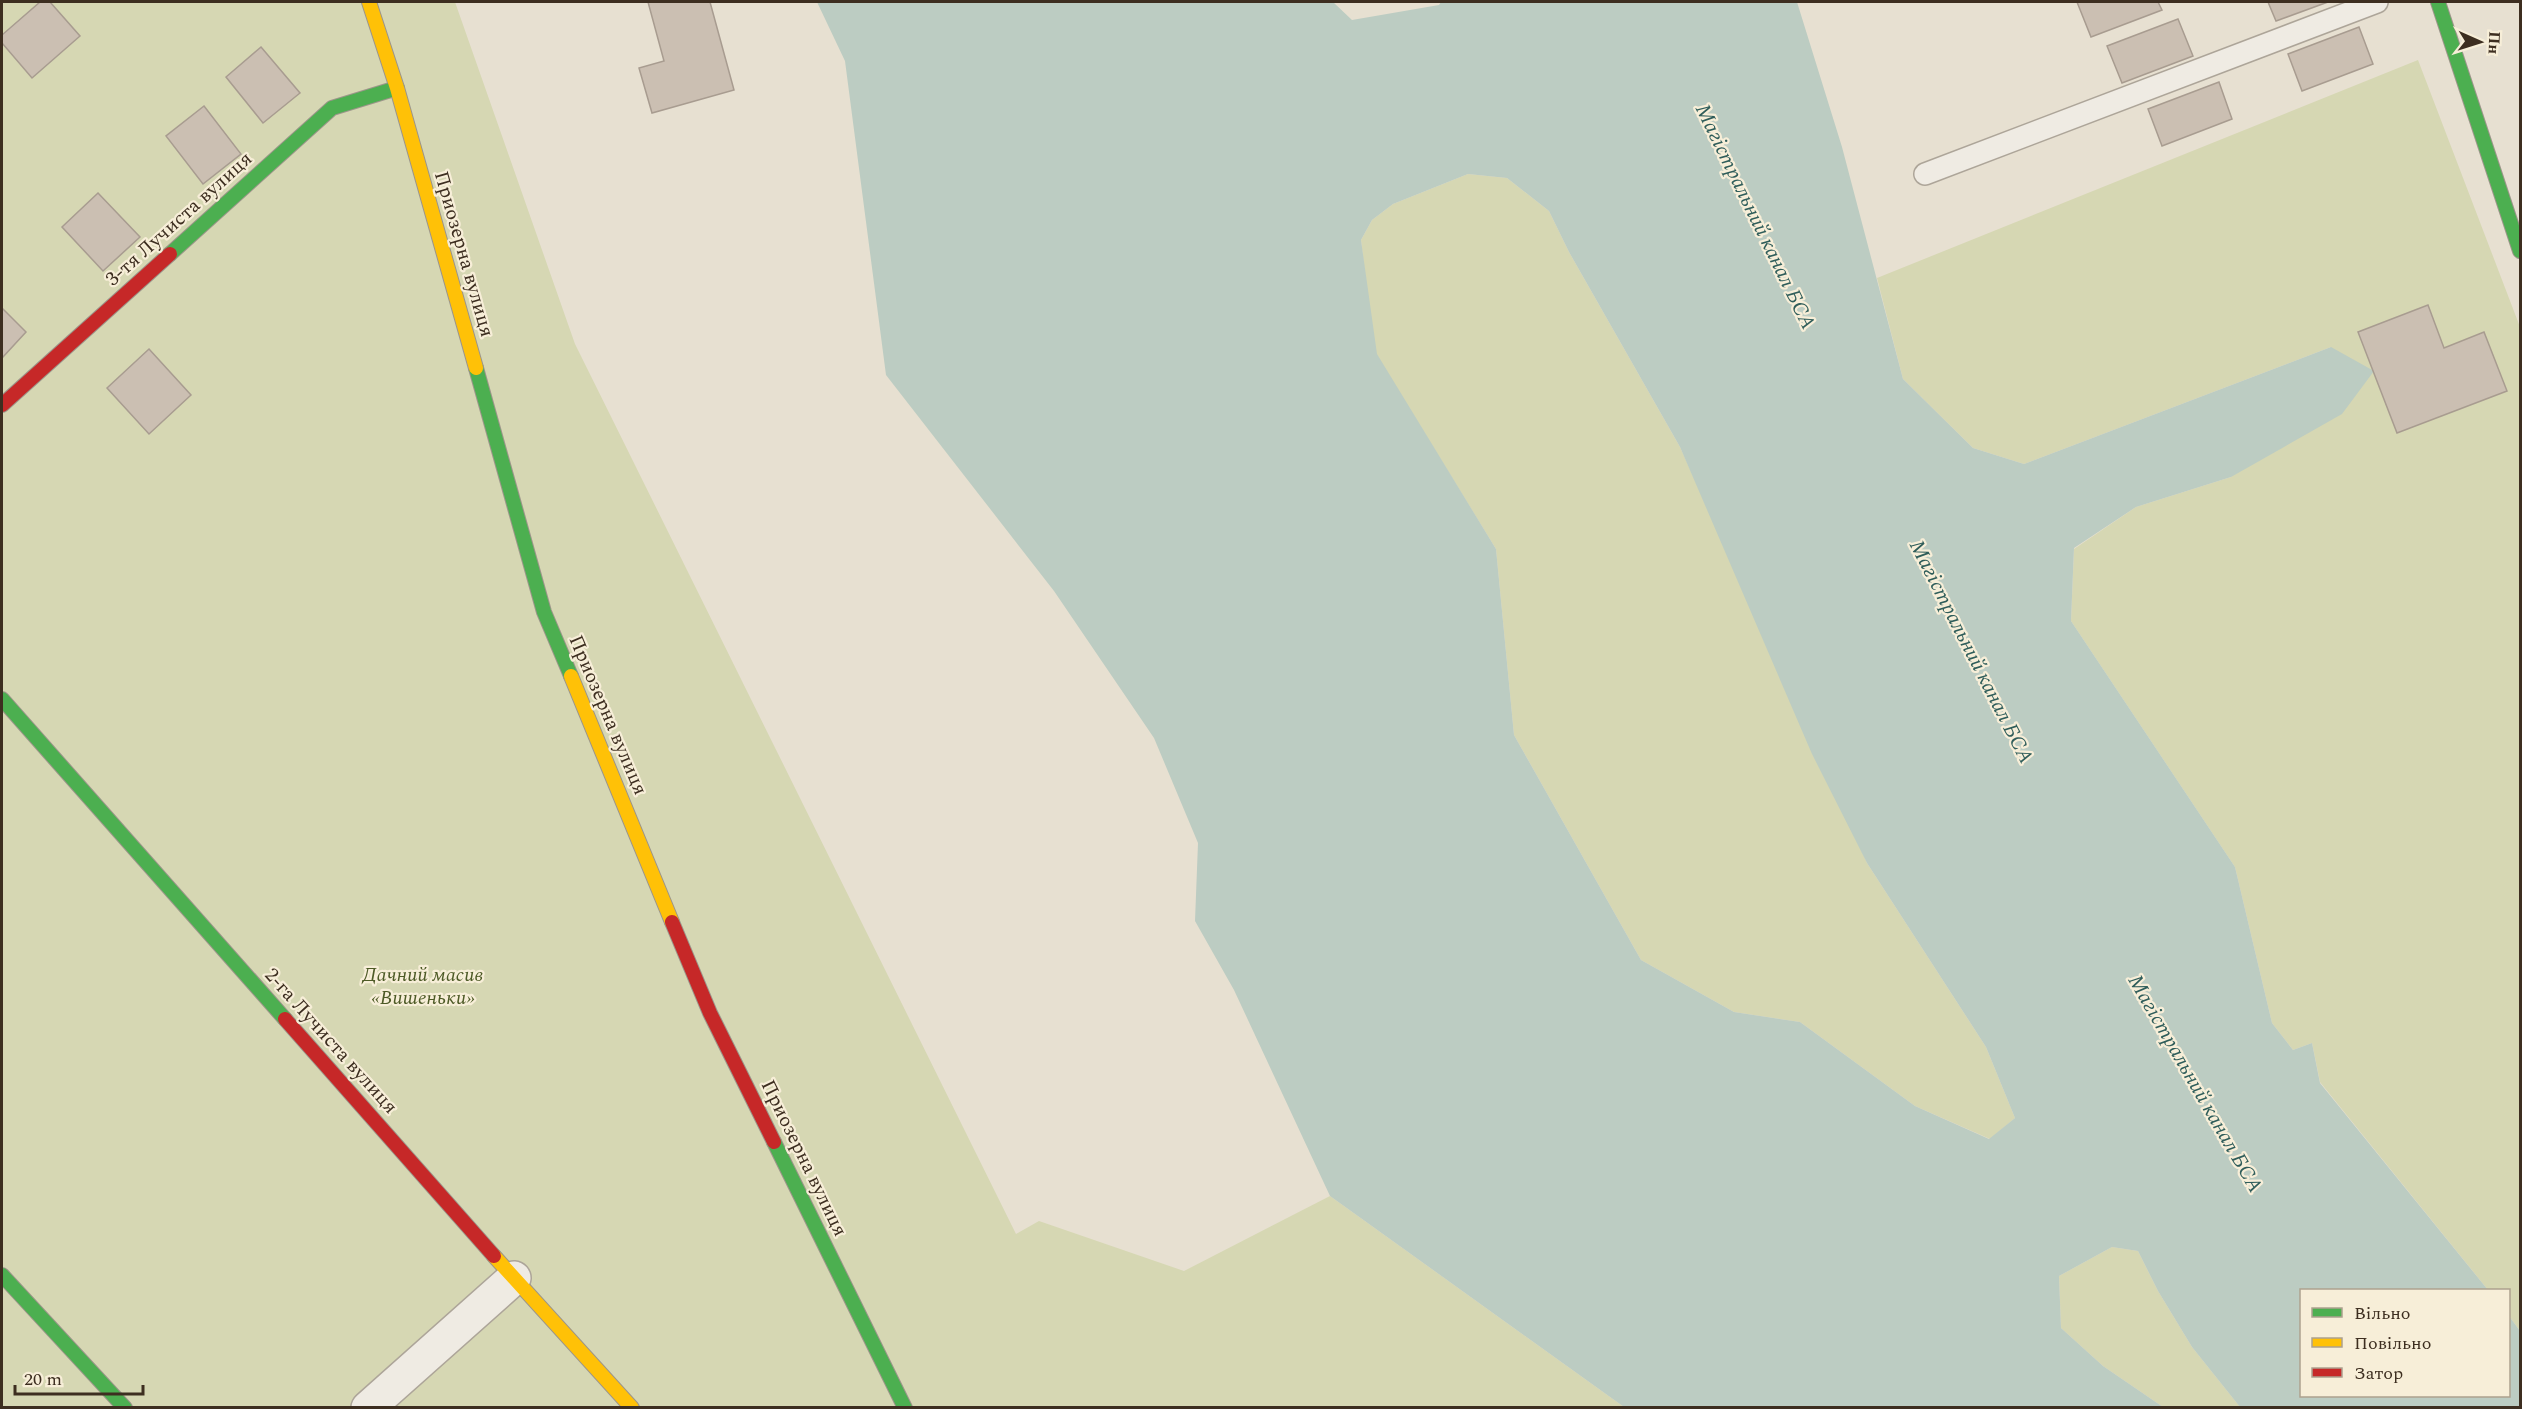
<svg xmlns="http://www.w3.org/2000/svg" width="2522" height="1409" viewBox="0 0 2522 1409" font-family="Spectral,serif">
<style>
.green{fill:#d6d7b3}
.water{fill:#bcccc2;fill-rule:evenodd}
.building{fill:#cbbfb2;stroke:#a89c90;stroke-width:1.5}
.lines{fill:none;stroke-linecap:round;stroke-linejoin:round}
.lane-casing{stroke:#ada599;stroke-width:24}
.street-casing{stroke:#ada599;stroke-width:36}
.fast-casing{stroke:#9c958a;stroke-width:16}
.slow-casing{stroke:#9c958a;stroke-width:16}
.jam-casing{stroke:#9c958a;stroke-width:16}
.lane{stroke:#efebe3;stroke-width:21}
.street{stroke:#efebe3;stroke-width:33}
.fast{stroke:#4caf50;stroke-width:14}
.slow{stroke:#ffc107;stroke-width:14}
.jam{stroke:#c62828;stroke-width:14}
.labels{text-anchor:middle;dominant-baseline:central;stroke-width:4.5;stroke-linejoin:round;paint-order:stroke}
.street-label{font-size:20px;fill:#3d2e20;stroke:#f7eed8}
.park-label{font-size:20px;font-style:italic;fill:#4d5a26;stroke:#f7eed8}
.water-label{font-size:21px;font-style:italic;fill:#2f5d5a;stroke:#f7eed8}
</style>
<rect width="100%" height="100%" fill="#e7e0d1"/>
<!-- green -->
<g class="green">
<path d="M2,2H455L575,344L1016,1234L1039,1221L1184,1271L1330,1196L1624,1407L2,1408Z"/>
<path d="M2418,60L2520,327V1331L2509,1316L2508,1290H2488L2320,1082L2312,1043L2293,1050L2272,1023L2235,867L2071,621L2074,549L2136,507L2231,477L2331,347L2024,464L1973,448L1903,379L1877,278Z"/>
<path d="M1468,174L1507,178L1549,211L1569,252L1680,447L1867,863L1986,1047L2015,1118L1990,1139L1915,1106L1800,1022L1734,1012L1641,960L1514,735L1496,549L1374,351L1361,240L1372,220L1393,204Z"/>
<path d="M2112,1247L2138,1251L2158,1291L2192,1347L2240,1407H2163L2103,1366L2061,1328L2059,1276Z"/>
</g>
<!-- water -->
<path class="water" d="M817,2H1333L1352,20L1439,5L1441,2H1797L1842,147L1903,379L1973,448L2024,464L2331,347L2374,371L2342,414L2231,477L2136,507L2074,548L2071,621L2235,867L2272,1023L2293,1050L2312,1043L2320,1083L2488,1290H2302V1396H2508L2509,1316L2520,1331V1407H2240L2192,1347L2158,1291L2138,1251L2112,1247L2059,1276L2061,1328L2103,1366L2163,1407H1624L1330,1196L1234,990L1195,921L1198,843L1154,738L1054,591L886,375L845,61ZM1468,174L1507,178L1549,211L1569,252L1680,447L1812,754L1867,863L1986,1047L2015,1118L1989,1139L1915,1106L1800,1022L1734,1012L1641,960L1514,735L1496,549L1377,354L1361,240L1372,220L1393,204Z"/>
<!-- building -->
<g class="building">
<path d="M40,2H50L80,36L32,78L2,43V35Z"/>
<path d="M648,2H710L734,90L652,113L639,68L664,61Z"/>
<path d="M2077,2H2158L2162,10L2091,37Z"/>
<path d="M2268,2H2328L2276,21Z"/>
<path d="M2178,19L2193,56L2122,83L2107,46Z"/>
<path d="M2359,27L2373,64L2302,91L2288,54Z"/>
<path d="M261,47L300,93L263,123L226,77Z"/>
<path d="M2219,82L2232,119L2162,146L2148,109Z"/>
<path d="M204,106L241,154L203,184L166,136Z"/>
<path d="M98,193L140,237L103,271L62,227Z"/>
<path d="M2428,305L2444,348L2484,332L2507,391L2397,433L2358,332Z"/>
<path d="M2,308L26,332L2,358Z"/>
<path d="M149,349L191,395L149,434L107,388Z"/>
</g>
<g class="lines">
<!-- lane casing -->
<g class="lane-casing">
<path id="lane" d="M1925,174L2377,2"/>
</g>
<!-- street casing -->
<g class="street-casing">
<path id="street" d="M368,1408L514,1278"/>
</g>
<!-- fast casing -->
<g class="fast-casing">
<g id="fast">
<path d="M2438,2L2520,251"/>
<path d="M170,254L332,108L397,88"/>
<path d="M476,368L544,612L571,676"/>
<path d="M2,699L285,1019"/>
<path d="M774,1142L905,1408"/>
<path d="M2,1275L125,1408"/>
</g>
</g>
<!-- slow casing -->
<g class="slow-casing">
<g id="slow">
<path d="M369,2L397,88L476,368"/>
<path d="M571,676L672,922"/>
<path d="M494,1256L632,1408"/>
</g>
</g>
<!-- jam casing -->
<g class="jam-casing">
<g id="jam">
<path d="M2,405L170,254"/>
<path d="M672,922L710,1013L774,1142"/>
<path d="M285,1019L494,1256"/>
</g>
</g>
<!-- lane -->
<use href="#lane" class="lane"/>
<!-- street -->
<use href="#street" class="street"/>
<!-- fast -->
<use href="#fast" class="fast"/>
<!-- slow -->
<use href="#slow" class="slow"/>
<!-- jam -->
<use href="#jam" class="jam"/>
</g>
<g class="labels">
<!-- street labels -->
<g class="street-label">
<text transform="translate(179 219) rotate(-42)">3-тя Лучиста вулиця</text>
<text transform="translate(464 254) rotate(74)">Приозерна вулиця</text>
<text transform="translate(608 715) rotate(67)">Приозерна вулиця</text>
<text transform="translate(331 1041) rotate(48)">2-га Лучиста вулиця</text>
<text transform="translate(804 1158) rotate(64)">Приозерна вулиця</text>
</g>
<!-- park labels -->
<g class="park-label">
<text x="423" y="975">Дачний масив<tspan x="423" dy="23">«Вишеньки»</tspan></text>
</g>
<!-- water labels -->
<g class="water-label">
<text transform="translate(1755 217) rotate(64)">Магістральний канал БСА</text>
<text transform="translate(1971 652) rotate(63)">Магістральний канал БСА</text>
<text transform="translate(2195 1084) rotate(60)">Магістральний канал БСА</text>
</g>
</g>
<!-- border -->
<rect width="2522" height="1409" fill="none" stroke="#3d2e20" stroke-width="6"/>
<!-- legend -->
<rect x="2300" y="1289" width="210" height="108" fill="#f7eed8" stroke="#ada18e" stroke-width="1.5"/>
<rect x="2312" y="1308" width="30" height="9" fill="#4caf50" stroke="#ada18e" stroke-width="1.5"/>
<text x="2354" y="1319" font-size="18" fill="#3d2e20">Вільно</text>
<rect x="2312" y="1338" width="30" height="9" fill="#ffc107" stroke="#ada18e" stroke-width="1.5"/>
<text x="2354" y="1349" font-size="18" fill="#3d2e20">Повільно</text>
<rect x="2312" y="1368" width="30" height="9" fill="#c62828" stroke="#ada18e" stroke-width="1.5"/>
<text x="2354" y="1379" font-size="18" fill="#3d2e20">Затор</text>
<!-- north arrow -->
<g transform="translate(2480 42) rotate(93)" stroke="#f7eed8" stroke-width="4.5" paint-order="stroke">
<path d="M0-4.5L10 22L0 15L-10 22Z" fill="#3d2e20"/>
<text y="-9" font-size="16" font-weight="bold" text-anchor="middle" fill="#3d2e20">Пн</text>
</g>
<!-- scale -->
<path d="M15 1385v9h128v-9" fill="none" stroke="#3d2e20" stroke-width="3"/>
<text x="24" y="1385" font-size="18" fill="#3d2e20" stroke="#f7eed8" stroke-width="4.5" paint-order="stroke">20 m</text>
</svg>
